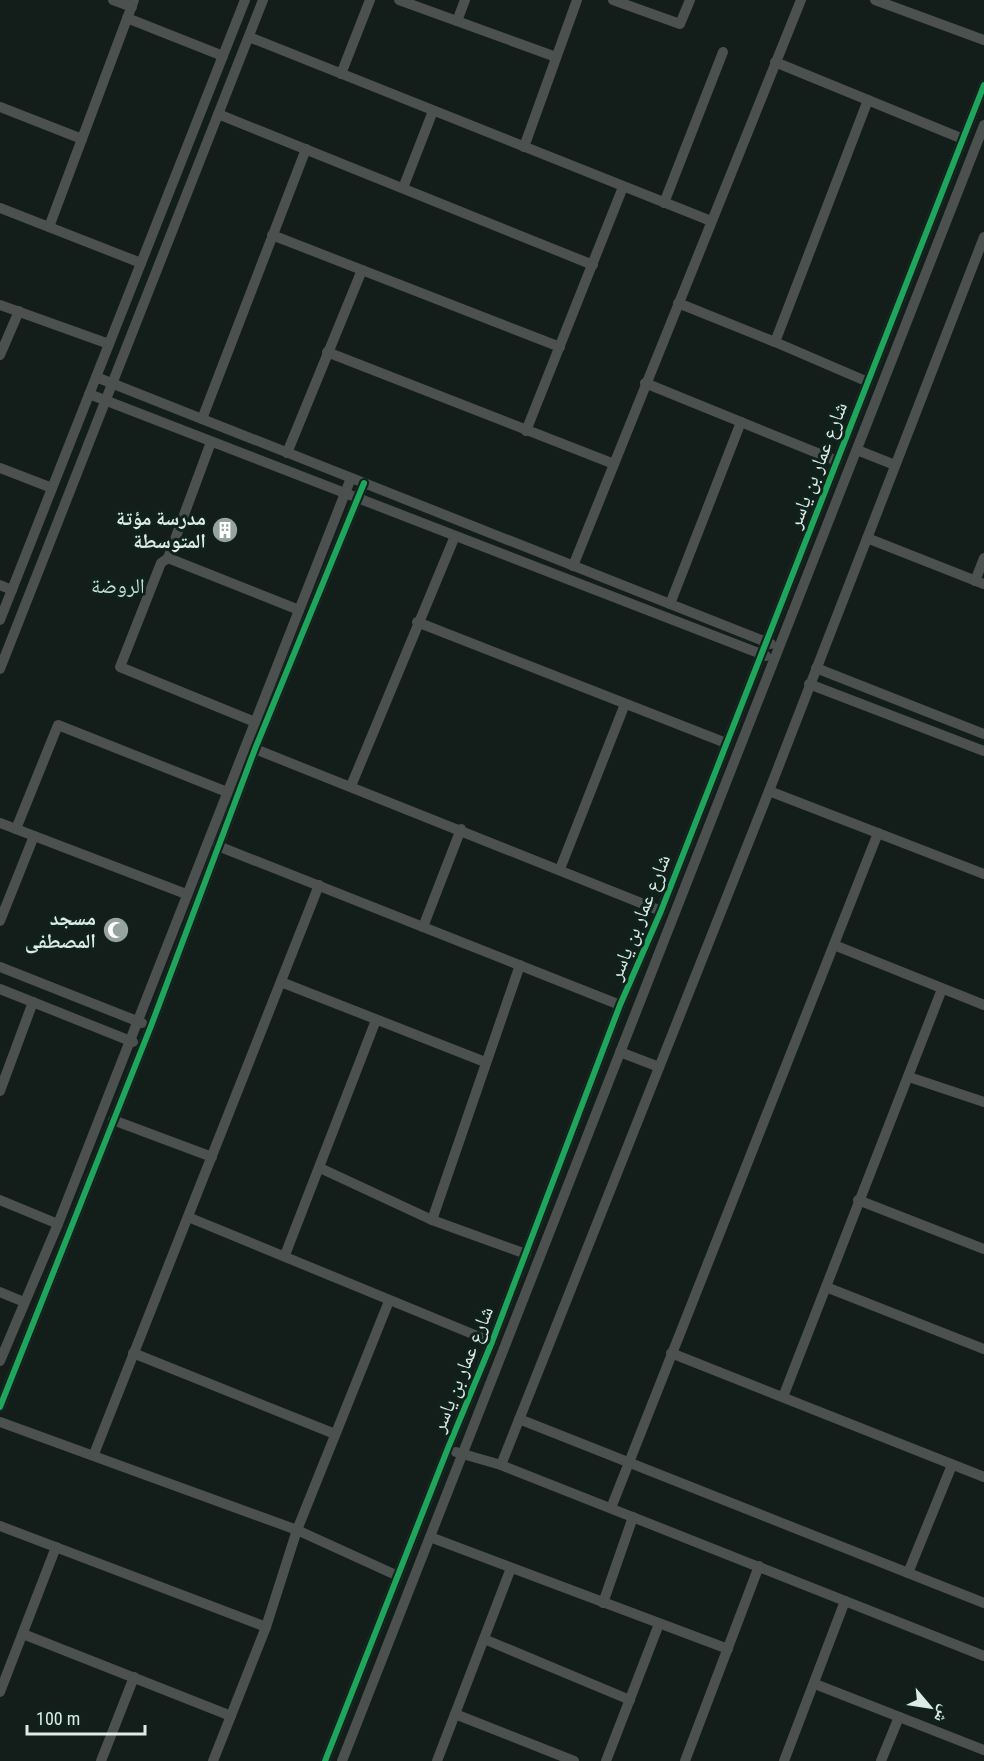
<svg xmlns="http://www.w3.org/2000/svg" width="984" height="1761" viewBox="0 0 984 1761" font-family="'Roboto Condensed','Noto Naskh Arabic',sans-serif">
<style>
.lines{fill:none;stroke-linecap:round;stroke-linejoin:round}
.minor{stroke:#4c504f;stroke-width:10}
.cycleway-casing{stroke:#0f221c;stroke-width:10}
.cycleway{stroke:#20a55d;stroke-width:6}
.labels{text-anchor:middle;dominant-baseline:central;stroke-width:6;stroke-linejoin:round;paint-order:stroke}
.street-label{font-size:20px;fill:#deeae5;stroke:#0f221c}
.poi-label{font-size:20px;font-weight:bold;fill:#deeae5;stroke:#0f221c;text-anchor:end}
.neighbourhood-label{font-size:21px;fill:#c7dfd6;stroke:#0f221c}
</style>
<rect width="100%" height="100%" fill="#131e1b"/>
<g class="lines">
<!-- minor -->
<g class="minor">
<path d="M113,0L132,7"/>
<path d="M399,0L556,57"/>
<path d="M613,0L680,24L690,0"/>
<path d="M875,0L984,40"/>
<path d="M127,18L223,56"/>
<path d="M457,21L465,0"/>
<path d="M249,37L711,221"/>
<path d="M775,62L963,139"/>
<path d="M341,74L370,0"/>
<path d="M0,107L82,139"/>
<path d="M218,114L593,265"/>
<path d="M524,147L577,0"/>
<path d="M403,188L433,111"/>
<path d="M664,203L723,52"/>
<path d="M0,208L141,263"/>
<path d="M49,227L134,0"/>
<path d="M272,235L560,347"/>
<path d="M678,303L775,342"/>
<path d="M0,305L109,344"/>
<path d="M327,352L614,464"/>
<path d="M0,355L19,311"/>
<path d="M96,377L771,644"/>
<path d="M868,382L775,342L868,100"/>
<path d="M645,383L837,461"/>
<path d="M89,394L766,656"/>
<path d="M202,419L306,149"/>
<path d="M526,431L623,187"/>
<path d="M211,442L168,558L299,610"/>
<path d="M857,450L895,465"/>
<path d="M287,453L362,270"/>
<path d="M0,468L52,488"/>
<path d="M867,538L984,584"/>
<path d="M168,558L161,563L120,667L255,722"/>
<path d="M573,566L801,0"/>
<path d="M975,581L984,558"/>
<path d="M0,585L12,590"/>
<path d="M670,604L741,422"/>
<path d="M0,620L245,0"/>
<path d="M417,622L726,743"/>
<path d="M816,668L984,734"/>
<path d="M0,669L263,0"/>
<path d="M809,684L984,751"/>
<path d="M255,749L661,911"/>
<path d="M351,786L455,536"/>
<path d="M769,791L984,874"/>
<path d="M0,823L186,894"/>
<path d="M16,829L58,725L227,792"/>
<path d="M218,846L620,1005"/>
<path d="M560,869L625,704"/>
<path d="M0,921L34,836"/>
<path d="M423,927L461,829"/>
<path d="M834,945L984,1005"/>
<path d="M0,967L142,1023"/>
<path d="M281,982L485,1062"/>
<path d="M0,989L133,1042"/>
<path d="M620,1052L659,1067"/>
<path d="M909,1077L984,1102"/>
<path d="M0,1091L33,1002"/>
<path d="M113,1120L212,1157"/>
<path d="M320,1168L432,1220L526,1254"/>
<path d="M0,1200L58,1224"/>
<path d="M858,1200L984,1249"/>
<path d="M188,1217L492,1342"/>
<path d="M432,1220L520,965"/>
<path d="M285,1255L376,1020"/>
<path d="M826,1287L984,1349"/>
<path d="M0,1292L24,1302"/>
<path d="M133,1353L335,1434"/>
<path d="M671,1353L984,1477"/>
<path d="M0,1361L58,1224L351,478"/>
<path d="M783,1397L942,989"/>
<path d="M0,1407L151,1026L255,749L364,483"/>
<path d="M519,1419L984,1603"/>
<path d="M0,1422L297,1530L398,1576"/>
<path d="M456,1452L501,1465L984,1656"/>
<path d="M94,1454L319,885"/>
<path d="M501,1465L769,791L984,237"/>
<path d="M611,1508L878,833"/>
<path d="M0,1526L266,1627"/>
<path d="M430,1537L728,1649"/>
<path d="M908,1573L952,1465"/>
<path d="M603,1603L633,1517"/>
<path d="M23,1634L231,1716"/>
<path d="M484,1639L630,1700"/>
<path d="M815,1684L984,1750"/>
<path d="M0,1692L56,1547"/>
<path d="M455,1714L574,1761"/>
<path d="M101,1761L134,1677"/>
<path d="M213,1761L266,1627L297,1530L389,1301"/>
<path d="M325,1761L448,1448L492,1342L620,1005L661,911L984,85"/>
<path d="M342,1761L984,125"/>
<path d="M437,1761L511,1568"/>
<path d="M606,1761L659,1624"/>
<path d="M685,1761L759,1566"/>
<path d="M784,1761L845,1601"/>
<path d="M881,1761L899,1717"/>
</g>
<!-- cycleway casing -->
<g class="cycleway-casing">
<g id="cycleway">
<path d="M0,1407L151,1026L255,749L364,483"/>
<path d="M325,1761L448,1448L492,1342L620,1005L661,911L984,85"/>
</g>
</g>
<!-- cycleway -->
<use href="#cycleway" class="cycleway"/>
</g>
<!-- icons -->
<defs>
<g id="building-disc" transform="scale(1.35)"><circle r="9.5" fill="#97a39e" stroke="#0f221c"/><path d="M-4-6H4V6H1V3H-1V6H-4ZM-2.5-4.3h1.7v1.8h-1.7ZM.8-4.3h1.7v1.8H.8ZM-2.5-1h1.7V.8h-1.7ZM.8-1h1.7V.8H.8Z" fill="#fff"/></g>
<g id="mosque-disc" transform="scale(1.35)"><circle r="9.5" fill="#97a39e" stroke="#0f221c"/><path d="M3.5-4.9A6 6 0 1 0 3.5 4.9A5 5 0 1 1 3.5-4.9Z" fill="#fff"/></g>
</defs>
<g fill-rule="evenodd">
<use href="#building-disc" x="225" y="530"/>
<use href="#mosque-disc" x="116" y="930"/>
</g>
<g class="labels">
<!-- street labels -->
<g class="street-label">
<text transform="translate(817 465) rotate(-69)">شارع عمار بن ياسر</text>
<text transform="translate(639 917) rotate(-68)">شارع عمار بن ياسر</text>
<text transform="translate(462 1369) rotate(-68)">شارع عمار بن ياسر</text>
</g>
<!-- poi labels -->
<g class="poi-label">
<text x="206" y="518">مدرسة مؤتة<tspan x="206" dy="23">المتوسطة</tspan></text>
<text x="96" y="918">مسجد<tspan x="96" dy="23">المصطفى</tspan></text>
</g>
<!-- neighbourhood labels -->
<g class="neighbourhood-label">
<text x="118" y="586">الروضة</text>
</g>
</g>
<!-- north arrow -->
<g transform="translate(930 1707) rotate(119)" stroke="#0f221c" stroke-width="4.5" paint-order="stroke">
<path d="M0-4.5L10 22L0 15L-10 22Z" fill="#deeae5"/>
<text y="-9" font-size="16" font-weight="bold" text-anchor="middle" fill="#deeae5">ش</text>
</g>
<!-- scale -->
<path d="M27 1725v9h118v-9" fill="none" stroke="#deeae5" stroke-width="3"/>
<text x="36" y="1725" font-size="18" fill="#deeae5" stroke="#0f221c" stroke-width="4.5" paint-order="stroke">100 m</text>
</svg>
